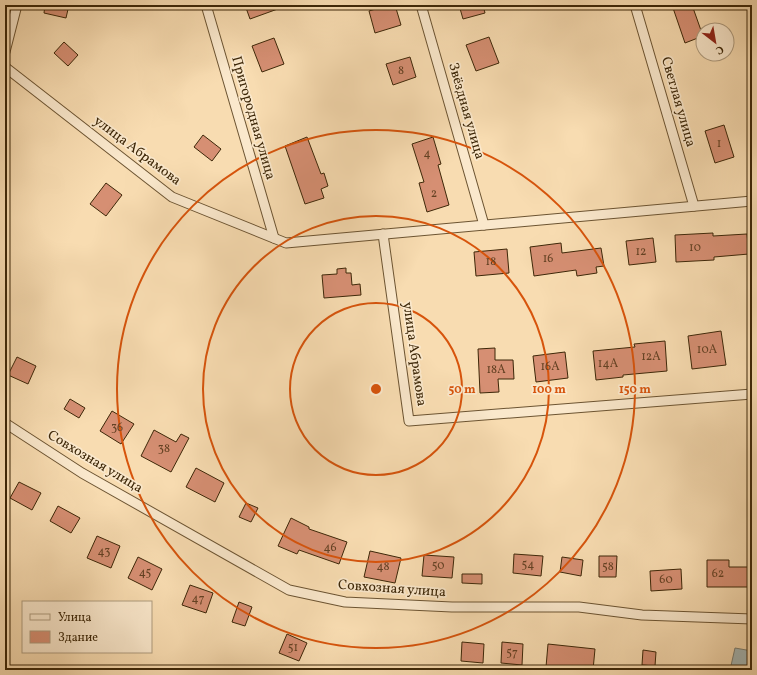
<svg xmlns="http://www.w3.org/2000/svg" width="757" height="675" viewBox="0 0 757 675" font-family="Vollkorn,serif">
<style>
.water{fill:#a4b8b8;stroke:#7b7e72}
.building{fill:#d68f73;stroke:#3d2708}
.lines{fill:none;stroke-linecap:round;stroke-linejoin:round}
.minor-casing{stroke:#6c5432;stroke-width:11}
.minor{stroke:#fae8cc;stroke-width:9}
.ring{fill:none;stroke:#d7540c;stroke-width:2}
.labels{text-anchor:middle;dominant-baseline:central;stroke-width:3.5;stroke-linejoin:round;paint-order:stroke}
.number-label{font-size:12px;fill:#634123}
.street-label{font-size:14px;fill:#3d2708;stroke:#fae8cc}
.centre{fill:#d7540c;stroke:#fae8cc;stroke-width:2}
.ring-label{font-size:12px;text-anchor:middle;font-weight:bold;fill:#d7540c;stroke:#fae8cc;stroke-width:3.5;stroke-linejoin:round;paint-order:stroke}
</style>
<rect width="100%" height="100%" fill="#f8dcb1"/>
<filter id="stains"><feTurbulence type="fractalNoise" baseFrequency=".005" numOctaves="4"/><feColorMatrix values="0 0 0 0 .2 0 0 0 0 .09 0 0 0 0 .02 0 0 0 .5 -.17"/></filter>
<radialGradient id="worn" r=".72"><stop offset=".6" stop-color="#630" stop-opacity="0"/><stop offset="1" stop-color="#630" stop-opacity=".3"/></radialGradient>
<!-- water -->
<path class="water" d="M735,648L752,651V670H730Z"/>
<!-- building -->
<g class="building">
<path d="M45,5H69L66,18L44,13Z"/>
<path d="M245,5H286V6L250,19Z"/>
<path d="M389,5H395L401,25L375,33L369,11Z"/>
<path d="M459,5H483L485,13L463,19Z"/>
<path d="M672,5H692L703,36L685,43Z"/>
<path d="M489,37L499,63L476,71L466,45Z"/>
<path d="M274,38L284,64L262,72L252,46Z"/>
<path d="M64,42L78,55L68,66L54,53Z"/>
<path d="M410,57L416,77L393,85L386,64Z"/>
<path d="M724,125L734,157L715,163L705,131Z"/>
<path d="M203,135L221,149L212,161L194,147Z"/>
<path d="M307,137L321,174L324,173L328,186L321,189L324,198L305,204L285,146Z"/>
<path d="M433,137L441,164L438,165L449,205L427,212L419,183L424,182L412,144Z"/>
<path d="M106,183L122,195L106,216L90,204Z"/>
<path d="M713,233V236L747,234L749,254L714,257V260L676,262L675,235Z"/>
<path d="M653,238L656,262L629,265L626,241Z"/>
<path d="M561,243L562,253L601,248L604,266L596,267L597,273L577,276L576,270L534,276L530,247Z"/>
<path d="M507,249L509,273L476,276L474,252Z"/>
<path d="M346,268V273H351L352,285L360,284L361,295L324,298L322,275L337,274V269Z"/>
<path d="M721,331L726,365L692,369L688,336Z"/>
<path d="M665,341L667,371L623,375V377L596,380L593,351L635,347L634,344Z"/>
<path d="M495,348V360H513L514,379H498L499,392L480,393L478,349Z"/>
<path d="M565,352L568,378L536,382L533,356Z"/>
<path d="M17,357L36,366L28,384L8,375Z"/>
<path d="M70,399L85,408L79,418L64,409Z"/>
<path d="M112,411L134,424L121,444L100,431Z"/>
<path d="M154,430L176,442L181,434L189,438L171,472L141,456Z"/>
<path d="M196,468L224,483L215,502L186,487Z"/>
<path d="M19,482L41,493L32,510L10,498Z"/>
<path d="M246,503L258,508L251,522L239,517Z"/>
<path d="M58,506L80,518L71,533L50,521Z"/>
<path d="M291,518L309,527V529L347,542L339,564L299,550L297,554L278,546Z"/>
<path d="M97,536L120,546L111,568L87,558Z"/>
<path d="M370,551L401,558L395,583L364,577Z"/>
<path d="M514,554L543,556L541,576L513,573Z"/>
<path d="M424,555L454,557L452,578L422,576Z"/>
<path d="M599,556H617L616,577H599Z"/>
<path d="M138,557L162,569L152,590L128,578Z"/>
<path d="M562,557L583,560L581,576L560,572Z"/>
<path d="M707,560H729V567H752V587H707Z"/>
<path d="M681,569L682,589L651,591L650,571Z"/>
<path d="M462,574H482V584L462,583Z"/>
<path d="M190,585L213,593L206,613L182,605Z"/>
<path d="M239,602L252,607L245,626L232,622Z"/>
<path d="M287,634L307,643L299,661L279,653Z"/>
<path d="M462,642L484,644L483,663L461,661Z"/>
<path d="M502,642L523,644L522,665L501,663Z"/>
<path d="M548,644L595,649L593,670L546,667Z"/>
<path d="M643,650L656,652L655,666L642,665Z"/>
</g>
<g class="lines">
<!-- minor casing -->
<g class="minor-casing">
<g id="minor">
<path d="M206,5L274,238"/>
<path d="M421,5L484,225"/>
<path d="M635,5L694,206"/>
<path d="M5,52L17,5"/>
<path d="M5,67L172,197L286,243L752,201"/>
<path d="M383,234L409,421L752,394"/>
<path d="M5,423L82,473L289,590L345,602L452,607H579L642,615L752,619"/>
</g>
</g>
<!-- minor -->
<use href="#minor" class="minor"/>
</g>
<!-- distance rings -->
<g class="ring">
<circle cx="376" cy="389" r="86"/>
<circle cx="376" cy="389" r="173"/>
<circle cx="376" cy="389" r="259"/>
</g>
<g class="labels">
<!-- number labels -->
<g class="number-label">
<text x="401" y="71">8</text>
<text x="719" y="144">1</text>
<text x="427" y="154">4</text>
<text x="434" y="194">2</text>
<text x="695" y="248">10</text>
<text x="641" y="252">12</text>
<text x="548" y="259">16</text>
<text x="491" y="262">18</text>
<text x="707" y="350">10А</text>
<text x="651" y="357">12А</text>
<text x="608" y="364">14А</text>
<text x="550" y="367">16А</text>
<text x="496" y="370">18А</text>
<text x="117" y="428">36</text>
<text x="164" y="449">38</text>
<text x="330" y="548">46</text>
<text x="104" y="552">43</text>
<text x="528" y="565">54</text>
<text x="438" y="566">50</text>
<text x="383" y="567">48</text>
<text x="608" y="567">58</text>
<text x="145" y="573">45</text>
<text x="718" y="574">62</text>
<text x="666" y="580">60</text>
<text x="198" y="599">47</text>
<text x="293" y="648">51</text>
<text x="512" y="653">57</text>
</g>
<!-- street labels -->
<g class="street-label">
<text transform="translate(678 102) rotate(74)">Светлая улица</text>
<text transform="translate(466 111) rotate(74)">Звёздная улица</text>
<text transform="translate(253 118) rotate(74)">Пригородная улица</text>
<text transform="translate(137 151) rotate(37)">улица Абрамова</text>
<text transform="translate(414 354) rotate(82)">улица Абрамова</text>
<text transform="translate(95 462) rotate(31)">Совхозная улица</text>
<text transform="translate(392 589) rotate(4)">Совхозная улица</text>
</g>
</g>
<circle cx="376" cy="389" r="6" class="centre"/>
<g class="ring-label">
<text x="462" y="393">50 m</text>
<text x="549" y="393">100 m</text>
<text x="635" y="393">150 m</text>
</g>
<!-- margin -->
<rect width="757" height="675" fill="none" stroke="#f8dcb1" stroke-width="20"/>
<rect x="6" y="6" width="745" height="663" fill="none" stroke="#3d2708" stroke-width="2"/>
<rect x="10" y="10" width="737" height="655" fill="none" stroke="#3d2708"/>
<!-- legend -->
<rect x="22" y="601" width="130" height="52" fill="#fae8cc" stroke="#ae9b7e"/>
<rect x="30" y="614" width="20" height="6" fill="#fae8cc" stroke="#ae9b7e"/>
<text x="58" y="621" font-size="12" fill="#3d2708">Улица</text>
<rect x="30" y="631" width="20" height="12" fill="#d68f73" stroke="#ae9b7e"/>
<text x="58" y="641" font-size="12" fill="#3d2708">Здание</text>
<!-- north arrow -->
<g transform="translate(715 42) rotate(149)"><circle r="19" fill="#fae8cc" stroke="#ae9b7e"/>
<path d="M0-3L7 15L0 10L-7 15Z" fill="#8f2418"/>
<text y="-6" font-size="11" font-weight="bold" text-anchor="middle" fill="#3d2708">С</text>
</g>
<rect width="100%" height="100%" filter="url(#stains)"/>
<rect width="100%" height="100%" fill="url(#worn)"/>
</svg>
